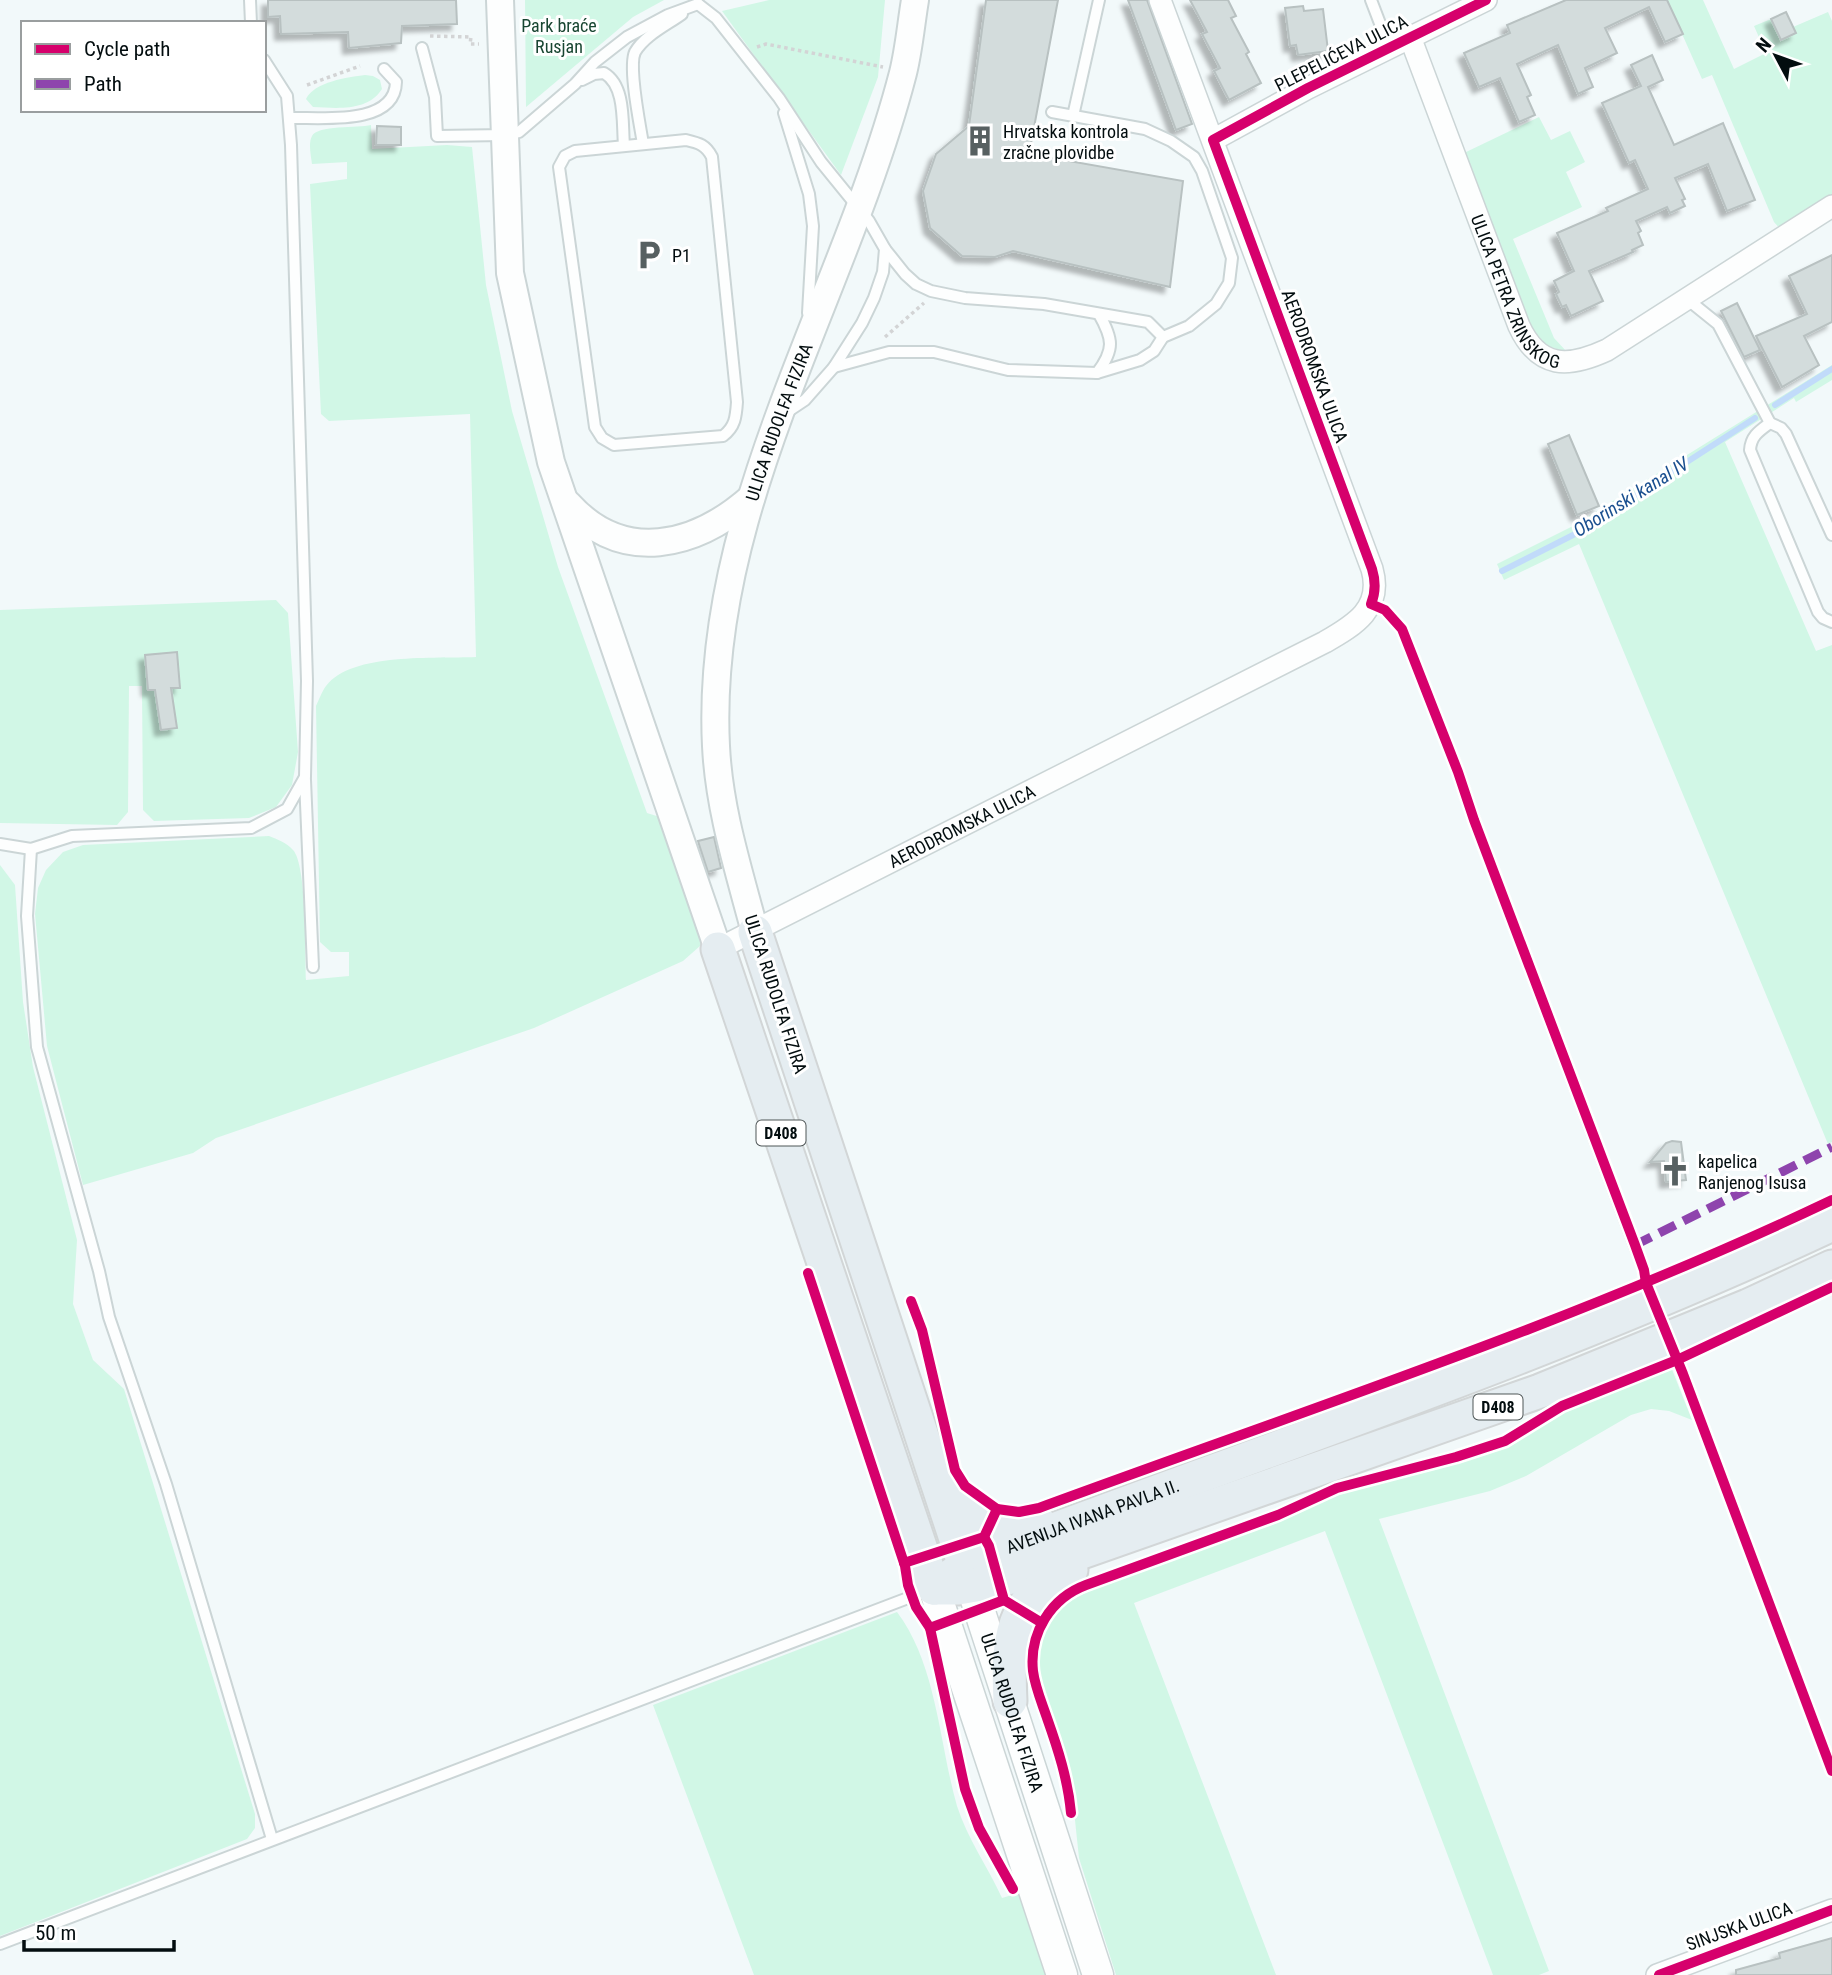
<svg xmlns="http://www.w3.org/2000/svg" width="1832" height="1975" viewBox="0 0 1832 1975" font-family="'Roboto Condensed',sans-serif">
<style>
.green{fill:#d1f7e6}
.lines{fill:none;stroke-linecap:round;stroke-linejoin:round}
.stream{stroke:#c1dbfa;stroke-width:6}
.building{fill:#d3dcdc;stroke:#b8c1c1;stroke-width:2;filter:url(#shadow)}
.service-casing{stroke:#cbd5d6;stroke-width:14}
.minor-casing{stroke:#cbd5d6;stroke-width:24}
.tertiary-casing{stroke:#cbd5d6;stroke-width:30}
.secondary-casing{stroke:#cbd5d6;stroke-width:33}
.primary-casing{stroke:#d2d6d7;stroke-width:37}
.path{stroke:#d3d4d5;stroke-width:3.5;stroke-dasharray:3.5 3.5;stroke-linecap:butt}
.service{stroke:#fdfefe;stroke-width:10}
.minor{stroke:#fdfefe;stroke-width:21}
.tertiary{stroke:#fdfefe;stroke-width:26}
.secondary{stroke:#fdfefe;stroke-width:30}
.primary{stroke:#e5edf1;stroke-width:33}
.quiet{stroke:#8e44ad;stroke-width:9;stroke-dasharray:18 9;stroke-linecap:butt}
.cycleway-casing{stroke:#fff;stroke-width:15}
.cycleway{stroke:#d6006c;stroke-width:10}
.labels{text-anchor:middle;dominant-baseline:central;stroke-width:6;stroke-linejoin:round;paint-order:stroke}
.shield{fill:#fff;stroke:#4f5657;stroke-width:2}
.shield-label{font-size:16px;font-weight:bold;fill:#030d0f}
.park-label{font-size:18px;fill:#194632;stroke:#fff}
.street-label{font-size:18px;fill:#030d0f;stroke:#fff}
.poi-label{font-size:18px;fill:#030d0f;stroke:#fff;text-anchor:start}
.water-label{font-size:19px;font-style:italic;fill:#1a4f8f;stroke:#fff}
</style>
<defs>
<filter id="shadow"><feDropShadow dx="-6" dy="6" stdDeviation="2" flood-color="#0004"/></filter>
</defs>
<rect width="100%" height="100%" fill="#f2f9fa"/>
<!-- green -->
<g class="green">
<path d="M525,0H664L633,17L526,107Z"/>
<path d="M769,0H885L878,77L841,175L722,11Z"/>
<path d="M1667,0H1703L1734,69L1766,53L1754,26L1771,19L1781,40L1795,34L1793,27L1828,12L1832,21V198L1781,230L1774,222L1712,75L1702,79Z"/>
<path d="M365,75L373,76L380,80L382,89C367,112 337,108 313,107L306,99C314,82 348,77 365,75Z"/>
<path d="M1539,117L1551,140L1570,131L1585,162L1566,172L1582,207L1513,239L1554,338L1567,352L1547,346L1530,327L1464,153Z"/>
<path d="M371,125L372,149L447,145L472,147L486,285L512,411L558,567L647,813L663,818L705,936L700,946L683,961L534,1028L216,1138L193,1153L83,1185L47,1046L35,914L38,888L46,870L63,852L83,845L269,836C277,839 287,843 293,850C307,865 305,955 306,980L349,976V952H331L320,942L316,706C319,700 322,691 326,686C352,652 435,659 476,657L470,414L329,421L321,414L310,184L347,179V162L312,164C311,156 308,143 312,136C317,125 358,128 371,125Z"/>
<path d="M1832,365V380L1796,402L1794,398L1725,442L1816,651L1832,645V1142L1828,1144L1579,544L1504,580L1497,564L1571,527Z"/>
<path d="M276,600L288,613L298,752L292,785L276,807L249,818L154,821L143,810L142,686H129L128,812L117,825L0,823V610Z"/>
<path d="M0,865L15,885L23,1002L33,1067L77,1240L73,1304L93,1360L124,1389L255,1814V1828L247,1839L0,1936Z"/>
<path d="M1671,1367L1692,1420L1669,1411L1651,1409L1631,1415L1526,1476L1490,1491L1379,1519L1549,1971L1539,1975H1493L1325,1531L1134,1603L1276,1975H1116L1079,1858L1070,1773L1040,1676V1643L1046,1628L1065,1603L1084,1591L1275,1523L1337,1493L1488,1452L1516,1441L1556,1415Z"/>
<path d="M897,1612C937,1665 939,1743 957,1806C967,1838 988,1867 1002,1898L1022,1892L1049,1975H754L653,1705Z"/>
</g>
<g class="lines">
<!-- stream -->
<g class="stream">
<path d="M1775,405L1832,369"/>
<path d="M1502,571L1577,533L1755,418"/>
</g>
</g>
<!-- building -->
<g class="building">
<path d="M268,0H456L457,24L402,26L401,43L349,48L348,32L281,34L280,16L268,17Z"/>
<path d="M986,0H1058L1029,154L1183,181L1170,287L1013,251L995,257L962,256L930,228L923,191L936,154L969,126Z"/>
<path d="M1128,0H1147L1192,124L1176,130Z"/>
<path d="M1190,0H1228L1236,16L1231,18L1249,52L1246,54L1261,83L1229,100L1214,71L1220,68L1202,34L1207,32Z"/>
<path d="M1566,0H1667L1683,34L1665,42L1649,7L1605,28L1617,53L1585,68L1593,87L1578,94L1558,45L1517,64L1531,95L1527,97L1535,115L1519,122L1500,78L1479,87L1464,53L1510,33L1507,25Z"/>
<path d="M1303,6L1304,11L1323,9L1328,51L1298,55L1296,45L1290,46L1285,8Z"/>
<path d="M1786,12L1796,33L1781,40L1771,19Z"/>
<path d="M1652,55L1663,80L1648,87L1674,145L1723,123L1755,200L1727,211L1708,164L1675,178L1685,199L1682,200L1685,206L1670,213L1667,207L1636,221L1641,231L1638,233L1643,245L1632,250L1633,252L1589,271L1603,301L1571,316L1566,305L1562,307L1556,294L1559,292L1554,281L1574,271L1557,233L1608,211L1606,208L1648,189L1635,160L1629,163L1602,103L1641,86L1631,65Z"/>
<path d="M377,126L401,127V145H376Z"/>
<path d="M1832,255V322L1804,336L1819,365L1782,387L1756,336L1807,314L1789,276Z"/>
<path d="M1737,303L1760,350L1744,357L1721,311Z"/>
<path d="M1569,435L1599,506L1577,515L1548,444Z"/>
<path d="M177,652L180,688H171L177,728L161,730L155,690H148L145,655Z"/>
<path d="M714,837L721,868L708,872L698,841Z"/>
<path d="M1672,1141L1681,1142L1686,1180L1666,1182L1664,1161L1650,1162L1666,1143Z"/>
<path d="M1832,1938V1975H1736V1970L1780,1958L1779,1953Z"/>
</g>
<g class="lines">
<!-- service casing -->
<g class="service-casing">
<g id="service">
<path d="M250,0L251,23"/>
<path d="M1371,0L1389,47"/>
<path d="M698,4L716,18L779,98L821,162L869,221L885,249L883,272L874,298L862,323L834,367L805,400L787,412"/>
<path d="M422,48L435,97L437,136L505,135L519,132L575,84L595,62L627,37L668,15L698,4"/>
<path d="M582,80L594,74L604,73C626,86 622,123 624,145"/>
<path d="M784,113L809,194L813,226L808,313"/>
<path d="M1073,116L1099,0"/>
<path d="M289,118C319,117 395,127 396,82L384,69"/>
<path d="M686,140C699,143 706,145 712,157L737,402C736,417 735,427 723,436L614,445L602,438L595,427L559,167L565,156L575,151Z"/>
<path d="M643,144C640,125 628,67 635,52C645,35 667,25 682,14"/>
<path d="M885,249L905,274L916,284L931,291L965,298L1044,304L1148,322L1163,337"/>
<path d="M1687,299L1718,324L1770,423L1781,428L1786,434L1832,535"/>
<path d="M834,367L889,352H934L1008,370L1097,373L1140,360L1154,351L1163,337L1189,326L1216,304L1229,283L1232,258L1202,171L1194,157L1171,141L1145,129L1052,112"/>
<path d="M1097,373C1115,349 1113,339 1099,314"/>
<path d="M1770,423C1759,431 1751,436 1750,450L1818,612L1823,618L1832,622"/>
<path d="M1371,604L1385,610L1402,629L1458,772L1474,820L1644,1270"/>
<path d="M305,780L313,967"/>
<path d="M0,844L31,849L72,836L251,828L287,809L305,777L307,681L291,145L287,96L264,60"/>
<path d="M31,849L27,916L37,1047L99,1271L109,1317L166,1484L272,1839"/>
<path d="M0,1944L929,1590"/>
</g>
</g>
<!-- minor casing -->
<g class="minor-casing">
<g id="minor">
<path id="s1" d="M1410,37L1519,326C1539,369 1568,368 1607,350L1832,206"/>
<path d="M1213,140L1308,88L1486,0"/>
<path id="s2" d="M718,949L1325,642C1355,625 1383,608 1372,569L1160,0"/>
<path d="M1657,1975L1832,1910"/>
</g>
</g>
<!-- tertiary casing -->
<g class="tertiary-casing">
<g id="tertiary">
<path d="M500,0L510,273L551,462L718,949"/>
<path d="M568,504C623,565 695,547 751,498"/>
<path id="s3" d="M755,932C739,871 719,810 716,746C704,508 845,297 903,73C909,49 911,24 915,0"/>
</g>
</g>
<!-- secondary casing -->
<g class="secondary-casing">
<g id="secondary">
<path id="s4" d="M965,1566L1098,1975"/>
<path d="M934,1588L1062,1975"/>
</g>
</g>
<!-- primary casing -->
<g class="primary-casing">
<g id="primary">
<path d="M755,932L965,1566"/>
<path d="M718,949L934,1588"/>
<path d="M940,1488C970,1518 995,1537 1040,1524"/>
<path id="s5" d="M934,1588L965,1566L992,1553C1273,1447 1559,1352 1832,1224"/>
<path d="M934,1588H958L999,1581L1540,1391L1748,1306L1832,1267"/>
<path d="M1010,1701C1007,1644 1010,1594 1071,1570"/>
</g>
</g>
<!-- path -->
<g class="path">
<path d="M430,36L471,37L470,44H479"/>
<path d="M757,47L766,44L883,67"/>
<path d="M307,85L360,66"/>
<path d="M885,337L924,303"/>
<path d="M1679,1363L1832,1771"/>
</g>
<!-- service -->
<use href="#service" class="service"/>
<!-- minor -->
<use href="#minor" class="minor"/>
<!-- tertiary -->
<use href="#tertiary" class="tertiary"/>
<!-- secondary -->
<use href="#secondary" class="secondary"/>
<!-- primary -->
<use href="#primary" class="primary"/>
<!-- quiet -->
<path class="quiet" d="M1635,1245L1832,1147"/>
<!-- cycleway casing -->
<g class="cycleway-casing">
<g id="cycleway">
<path d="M1486,0L1308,88L1213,140L1372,569C1376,582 1376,592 1371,604L1385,610L1402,629L1458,772L1474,820L1635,1245L1644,1270L1646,1283L1683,1374L1832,1771"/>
<path d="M808,1273L905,1566L908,1585L916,1607L930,1628"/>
<path d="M911,1301L922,1330L955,1470L965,1486L997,1509"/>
<path d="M984,1537L989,1546L1004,1600L1042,1623"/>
<path d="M904,1563L984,1537L997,1509L1019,1512L1039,1508C1305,1410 1576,1322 1832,1200"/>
<path d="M1004,1600L930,1628L965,1789L979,1828L1013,1889"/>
<path d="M1071,1813C1068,1780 1058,1749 1047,1718C1042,1703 1035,1687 1033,1671C1029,1633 1051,1598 1086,1585L1278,1515L1337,1488L1456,1457L1505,1441L1562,1406L1677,1360L1832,1287"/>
<path d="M1659,1975L1832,1910"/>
</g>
</g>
<!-- cycleway -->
<use href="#cycleway" class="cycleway"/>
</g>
<!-- icons -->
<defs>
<g id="building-bare" transform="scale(2.415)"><path d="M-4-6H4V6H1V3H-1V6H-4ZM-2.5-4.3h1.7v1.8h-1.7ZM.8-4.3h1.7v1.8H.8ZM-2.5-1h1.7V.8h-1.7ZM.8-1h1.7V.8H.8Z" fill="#576061" stroke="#fff" stroke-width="2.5" paint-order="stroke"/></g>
<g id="parking-bare" transform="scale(2.415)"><path d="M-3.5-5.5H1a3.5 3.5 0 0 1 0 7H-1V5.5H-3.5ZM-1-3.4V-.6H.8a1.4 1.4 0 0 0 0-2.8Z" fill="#576061" stroke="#fff" stroke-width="2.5" paint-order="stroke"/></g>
<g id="church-bare" transform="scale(2.415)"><path d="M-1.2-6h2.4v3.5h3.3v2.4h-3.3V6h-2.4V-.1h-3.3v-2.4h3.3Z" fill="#576061" stroke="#fff" stroke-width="2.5" paint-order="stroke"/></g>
</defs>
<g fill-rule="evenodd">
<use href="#building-bare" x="980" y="141"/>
<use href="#parking-bare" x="649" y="255"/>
<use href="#church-bare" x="1675" y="1171"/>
</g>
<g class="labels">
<!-- shield labels -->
<g class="shield">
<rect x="756.5" y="1120.5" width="49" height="25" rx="5"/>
<rect x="1473.5" y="1394.5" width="49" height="25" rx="5"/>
</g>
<g class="shield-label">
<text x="781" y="1133">D408</text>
<text x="1498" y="1407">D408</text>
</g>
<!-- park labels -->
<g class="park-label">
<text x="559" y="25">Park braće<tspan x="559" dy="21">Rusjan</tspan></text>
</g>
<!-- street labels -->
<g class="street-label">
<text transform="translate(1341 53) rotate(-27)">PLEPELIĆEVA ULICA</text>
<text stroke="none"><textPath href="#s1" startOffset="278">ULICA PETRA ZRINSKOG</textPath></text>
<text transform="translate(1315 366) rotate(70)">AERODROMSKA ULICA</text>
<text stroke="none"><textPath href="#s3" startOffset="523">ULICA RUDOLFA FIZIRA</textPath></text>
<text stroke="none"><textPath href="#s2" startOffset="273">AERODROMSKA ULICA</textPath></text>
<text transform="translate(776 994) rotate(72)">ULICA RUDOLFA FIZIRA</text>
<text stroke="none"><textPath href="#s5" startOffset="175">AVENIJA IVANA PAVLA II.</textPath></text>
<text stroke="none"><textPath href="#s4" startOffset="154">ULICA RUDOLFA FIZIRA</textPath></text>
<text transform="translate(1739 1926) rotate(-20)">SINJSKA ULICA</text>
</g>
<!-- poi labels -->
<g class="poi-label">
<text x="1003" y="131">Hrvatska kontrola<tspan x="1003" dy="21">zračne plovidbe</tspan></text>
<text x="672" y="255">P1</text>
<text x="1698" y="1161">kapelica<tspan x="1698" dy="21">Ranjenog Isusa</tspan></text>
</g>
<!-- water labels -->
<g class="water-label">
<text transform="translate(1631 497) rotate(-32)">Oborinski kanal IV</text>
</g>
</g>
<!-- legend -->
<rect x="21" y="21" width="245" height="91" fill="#ffffff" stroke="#9a9e9f" stroke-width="2"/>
<rect x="35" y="44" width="35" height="10" fill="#d6006c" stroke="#9a9e9f" stroke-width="2"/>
<text x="84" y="56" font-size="21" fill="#030d0f">Cycle path</text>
<rect x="35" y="79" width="35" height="10" fill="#8e44ad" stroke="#9a9e9f" stroke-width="2"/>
<text x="84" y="91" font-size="21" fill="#030d0f">Path</text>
<!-- north arrow -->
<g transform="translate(1776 56) rotate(311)" stroke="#ffffff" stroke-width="5" paint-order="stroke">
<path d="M0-5L12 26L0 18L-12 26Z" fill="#030d0f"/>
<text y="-10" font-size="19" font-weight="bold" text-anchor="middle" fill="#030d0f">N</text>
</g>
<!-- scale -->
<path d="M24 1940v10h150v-10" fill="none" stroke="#030d0f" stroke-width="3.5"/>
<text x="35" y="1940" font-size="21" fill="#030d0f" stroke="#ffffff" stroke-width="5" paint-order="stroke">50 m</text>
</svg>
